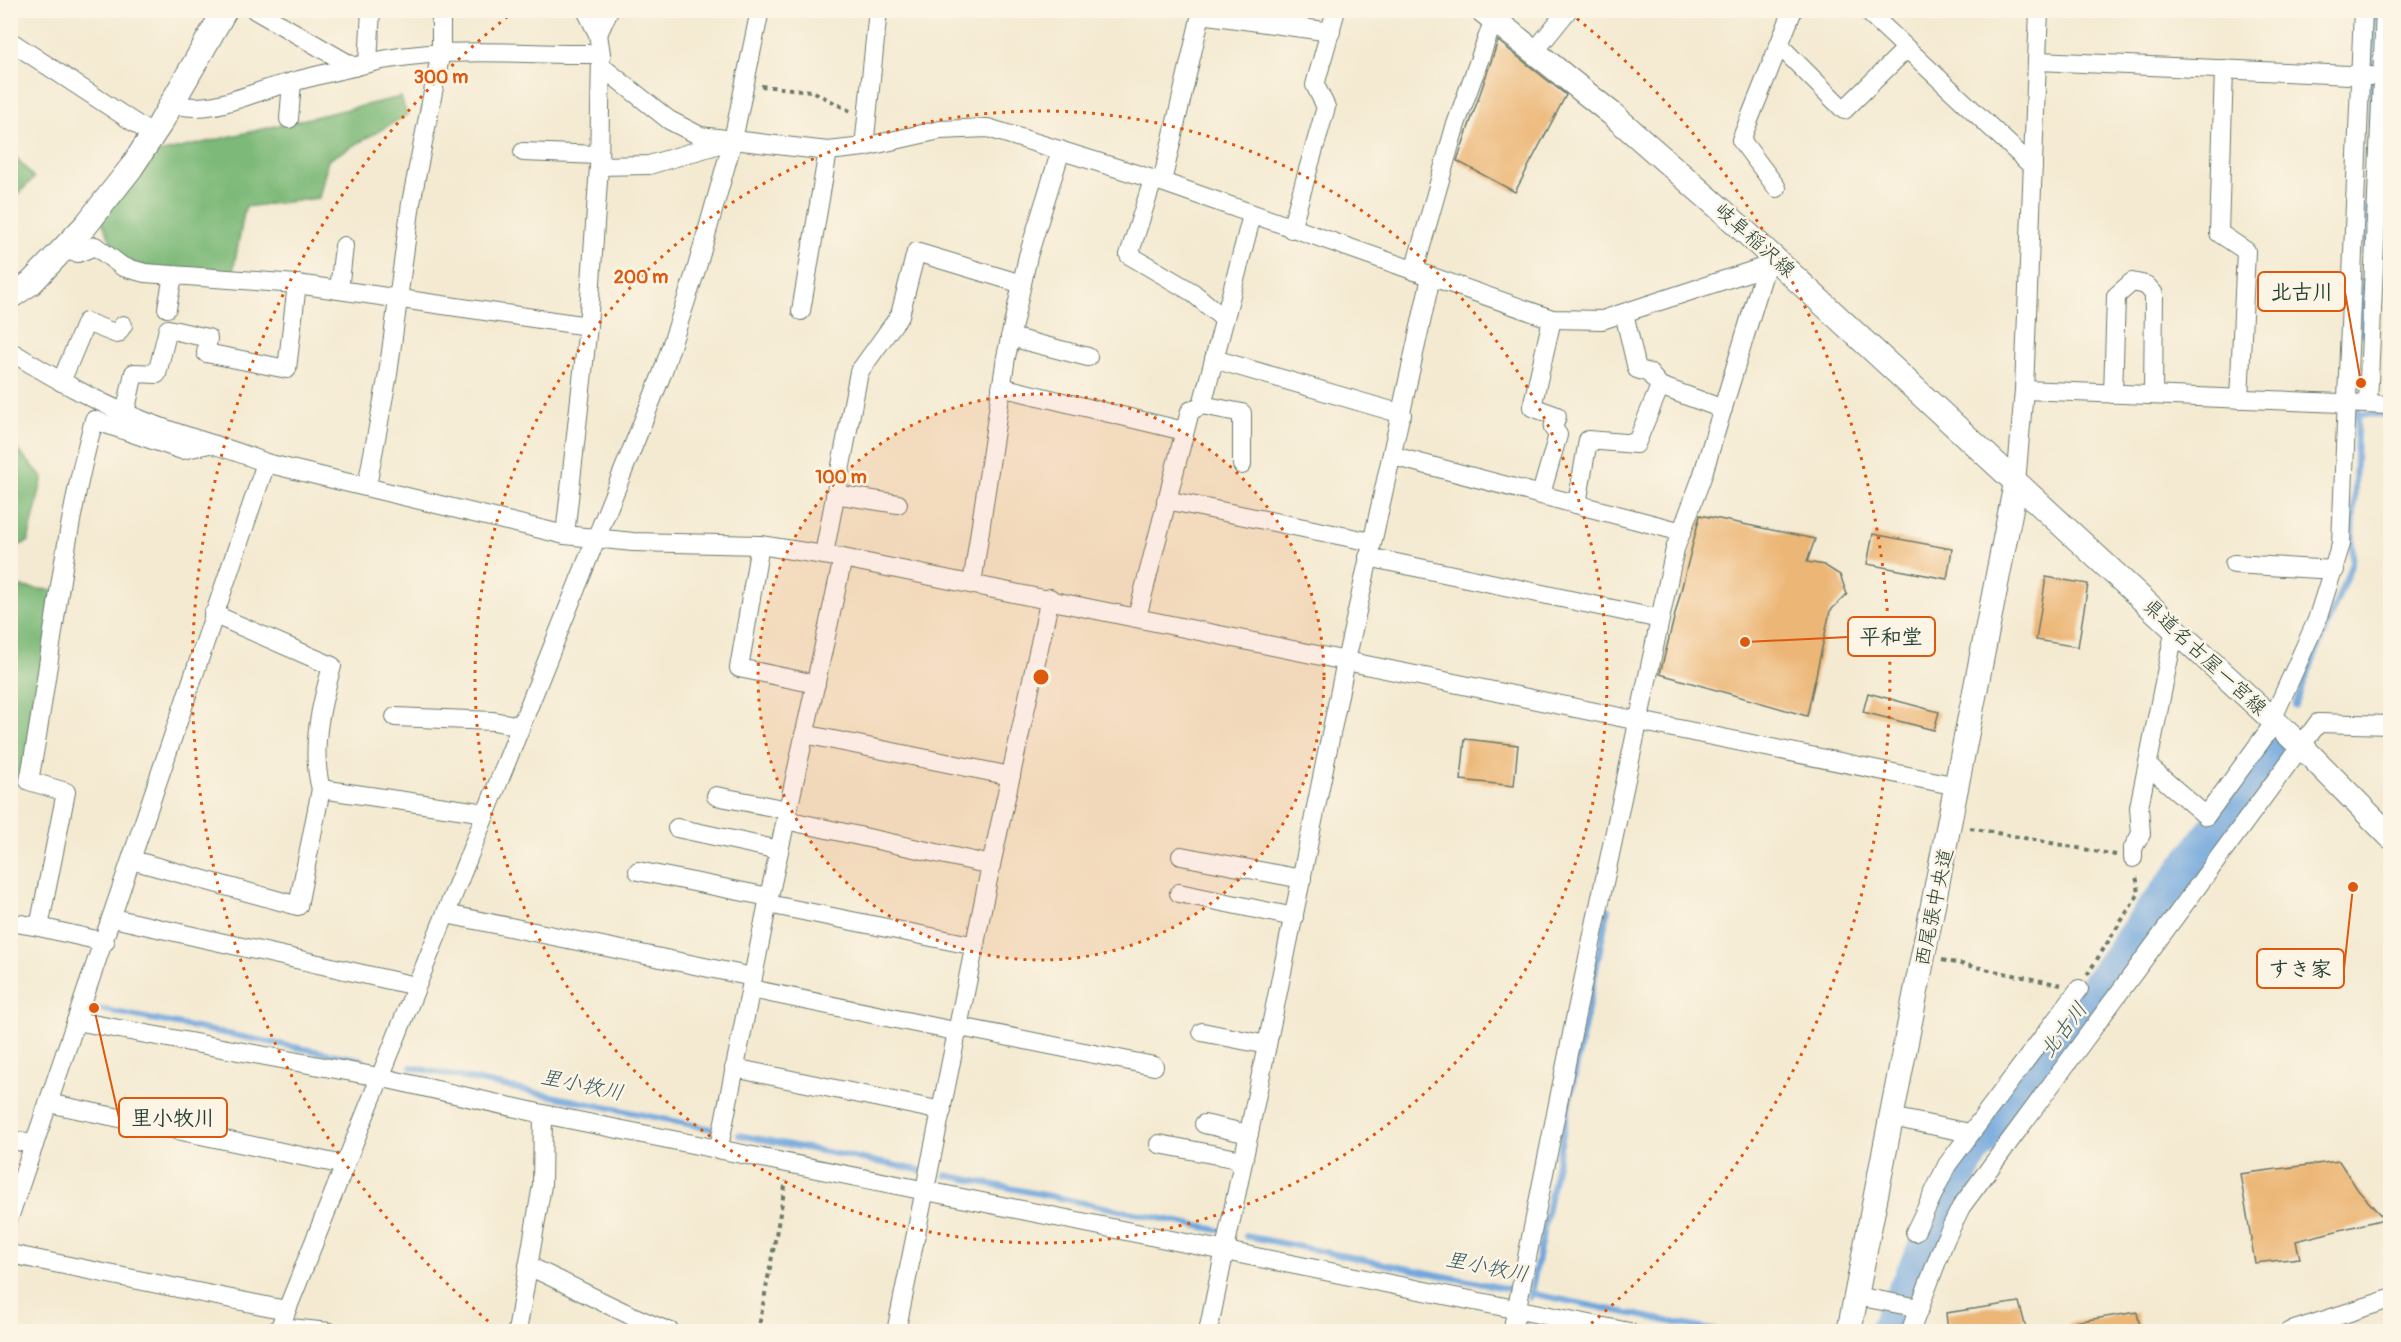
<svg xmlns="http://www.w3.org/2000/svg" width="2401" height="1342" viewBox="0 0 2401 1342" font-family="Pangolin,'Klee One',sans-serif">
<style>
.forest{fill:#7db978;stroke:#4e7b56;stroke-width:1.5}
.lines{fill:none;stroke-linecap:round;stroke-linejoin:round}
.stream{stroke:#6fa6dd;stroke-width:6}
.river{stroke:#6fa6dd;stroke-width:34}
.building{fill:#ecb676}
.minor-casing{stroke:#6a7a6b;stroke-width:20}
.major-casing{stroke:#6a7a6b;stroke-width:26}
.path{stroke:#6a7a6b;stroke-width:4;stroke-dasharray:4.5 4.5;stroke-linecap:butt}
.minor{stroke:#fff;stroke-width:18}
.major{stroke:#fff;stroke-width:24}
.ring{fill:none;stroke:#de580e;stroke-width:3;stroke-dasharray:3 6}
.labels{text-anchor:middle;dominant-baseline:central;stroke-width:5;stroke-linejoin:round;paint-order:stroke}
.street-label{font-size:20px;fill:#1f3d34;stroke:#fcf5e5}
.water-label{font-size:21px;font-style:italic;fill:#375c67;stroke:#fcf5e5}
.centre{fill:#de580e;stroke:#fcf5e5;stroke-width:3}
.ring-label{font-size:18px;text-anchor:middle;font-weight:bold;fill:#de580e;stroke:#fcf5e5;stroke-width:5;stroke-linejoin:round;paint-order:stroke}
.leader{fill:none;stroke:#de580e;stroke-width:2}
.callout-dot{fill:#de580e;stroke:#fcf5e5;stroke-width:2}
.callout{fill:#fcf5e5;stroke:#de580e;stroke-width:2}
.callout-label{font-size:21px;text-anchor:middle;font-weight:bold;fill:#1f3d34}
</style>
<rect width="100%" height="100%" fill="#fcf5e5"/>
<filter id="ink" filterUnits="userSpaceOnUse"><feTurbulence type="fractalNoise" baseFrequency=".0167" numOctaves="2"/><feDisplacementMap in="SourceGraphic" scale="12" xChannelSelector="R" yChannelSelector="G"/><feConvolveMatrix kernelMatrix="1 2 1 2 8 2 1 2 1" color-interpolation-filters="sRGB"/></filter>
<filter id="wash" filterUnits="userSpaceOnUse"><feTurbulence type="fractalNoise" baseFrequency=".008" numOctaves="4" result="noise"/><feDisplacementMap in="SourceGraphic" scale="24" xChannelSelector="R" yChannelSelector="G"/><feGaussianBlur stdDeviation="1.35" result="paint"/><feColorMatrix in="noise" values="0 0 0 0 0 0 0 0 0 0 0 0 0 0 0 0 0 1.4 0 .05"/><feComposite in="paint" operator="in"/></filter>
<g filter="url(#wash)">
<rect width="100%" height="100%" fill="#f4ead2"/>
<!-- forest -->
<g class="forest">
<path d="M401,97L407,115L328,160L319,198L245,207L232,278L123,267L97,211L137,158Z"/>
<path d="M10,150L34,178L11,201H10Z"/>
<path d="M10,442L43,477L28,542L11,548Z"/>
<path d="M11,586L58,591L29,781H11Z"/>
</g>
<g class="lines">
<!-- stream -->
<g class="stream">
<path d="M2362,334L2375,10"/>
<path d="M2357,414L2390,415"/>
<path d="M2295,706L2352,563L2358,407"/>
<path d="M94,1008L362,1060"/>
<path d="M411,1067L712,1129"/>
<path d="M739,1135L924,1171"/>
<path d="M946,1175L1218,1230"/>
<path d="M1246,1236L1519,1291"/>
<path d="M1529,1293L1721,1332"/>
<path d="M1530,1298L1608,909"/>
<path d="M1523,1332L1527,1315"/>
</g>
<!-- river -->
<path class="river" d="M1885,1332L1943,1208L1973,1152L2026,1085L2146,919L2256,776L2272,747"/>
</g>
<g id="blocks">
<!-- building -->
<g class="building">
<path d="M1498,41L1566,95L1515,192L1457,161Z"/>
<path d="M1700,515L1815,539L1807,562L1824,565L1840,575L1847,594L1830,611L1807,716L1660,674Z"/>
<path d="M1873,534L1952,549L1947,579L1867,564Z"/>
<path d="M2046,577L2088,584L2078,647L2036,640Z"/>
<path d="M1868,693L1939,712L1934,730L1863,712Z"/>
<path d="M1465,739L1518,745L1514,786L1461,780Z"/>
<path d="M2339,1161L2358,1190L2384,1219L2296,1241L2300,1258L2255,1263L2240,1174Z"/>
<path d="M2019,1302L2027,1332H1948L1946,1313Z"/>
<path d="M2137,1312L2141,1332H2069L2068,1323Z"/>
</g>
</g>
</g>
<g filter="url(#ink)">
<use href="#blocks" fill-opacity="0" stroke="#6a7a6b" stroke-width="1.5"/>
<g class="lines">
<!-- minor casing -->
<g class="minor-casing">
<g id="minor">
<path d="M255,10L354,67"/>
<path d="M1866,10L2033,167"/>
<path d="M1201,14L1331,32"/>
<path d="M598,34L609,10"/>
<path d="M10,41L153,135"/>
<path d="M1780,46L1844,110L1906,49"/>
<path d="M1535,51L1568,10"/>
<path d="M2038,61L2371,76"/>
<path d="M368,63L371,10"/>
<path d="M601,66L669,120L700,136L828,151L864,147L940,130L988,128L1162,182L1552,319L1602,320L1779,262"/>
<path d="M2224,69L2219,233L2246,251L2239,399"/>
<path d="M172,103C208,116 246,94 281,85C309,77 337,71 365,64C441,45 523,55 601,54"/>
<path d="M289,119L292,82"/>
<path d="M864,147L878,10"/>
<path d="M523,152L599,155"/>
<path d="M599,166L649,165L723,143"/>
<path d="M1153,180L1129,255L1192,292L1224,319"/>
<path d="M1162,182L1202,10"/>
<path d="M1777,188L1741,140L1793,10"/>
<path d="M1291,229L1326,107L1315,85L1336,10"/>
<path d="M61,250L78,253L95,246L123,267L145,273L297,284L588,326"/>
<path d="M1414,271L1455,127L1494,19"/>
<path d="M339,290L344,246"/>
<path d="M167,308L173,276"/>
<path d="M801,311L828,151"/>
<path d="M1624,313L1637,369L1649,373L1660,386L1723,409"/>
<path d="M1010,337L1088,357"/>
<path d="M10,351C60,382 110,410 166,429C199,441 233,449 266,463L565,535L633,542L760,545L843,558L1957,786"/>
<path d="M1214,359L1402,414"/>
<path d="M61,382L86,322L117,334L123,325"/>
<path d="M1001,387L1184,431"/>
<path d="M2024,390L2390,405"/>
<path d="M2113,394L2116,296L2132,282L2146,285L2154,294L2153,395"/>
<path d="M2368,404L2385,10"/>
<path d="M1202,405L1242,413V465"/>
<path d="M125,413L134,373L157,374L168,329L208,338L206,353L287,369L297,284"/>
<path d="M1393,456L1682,532"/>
<path d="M2016,483L2024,390L2039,10"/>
<path d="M367,486L388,374L411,203L441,52V10"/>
<path d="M835,494L898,504"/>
<path d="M1541,494L1558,435L1553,428L1557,416L1532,407L1552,319"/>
<path d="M1166,500L1372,542"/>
<path d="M1577,504L1588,440L1636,444L1660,386"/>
<path d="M565,535L588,326L599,166L601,54L598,34L586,10"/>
<path d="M760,545L739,668L816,684"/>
<path d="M824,554L859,372L900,315L916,252L1022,284"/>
<path d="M1368,557L1660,619"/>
<path d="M2234,564L2335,570"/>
<path d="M972,584L1006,357L1028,256L1061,150"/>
<path d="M213,614L332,666C321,705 310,749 321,789"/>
<path d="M1137,617L1190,411L1202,405L1252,215"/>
<path d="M395,717L493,721L520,726"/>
<path d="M2272,720L2317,620L2341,544L2363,10"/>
<path d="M804,734L1011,776"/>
<path d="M2148,766L2206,816L2275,722"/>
<path d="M716,796L788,810"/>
<path d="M786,820L991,865"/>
<path d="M677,828L779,850"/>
<path d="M1181,856L1302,879"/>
<path d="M2133,858V848L2141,834L2139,807L2175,628"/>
<path d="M132,860L298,906L321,789L486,813"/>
<path d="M638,871L769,897"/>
<path d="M1179,893L1294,917"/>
<path d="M768,904L976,946"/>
<path d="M446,914L753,977"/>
<path d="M113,918L416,986"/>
<path d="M10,922L39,927L66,792L29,781C52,661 61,539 94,420L182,450L209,444"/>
<path d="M39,927L105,942"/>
<path d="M751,989L959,1032"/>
<path d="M76,1021L379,1077L543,1114L1629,1332"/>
<path d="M960,1027L1154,1066"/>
<path d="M1202,1032L1267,1045"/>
<path d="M734,1068L942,1111"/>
<path d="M48,1103L344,1165"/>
<path d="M1891,1117L1970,1133"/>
<path d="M1204,1124L1249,1134"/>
<path d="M10,1139L34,1145"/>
<path d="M1159,1144L1243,1160"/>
<path d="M719,1147L769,897L843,558"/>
<path d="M10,1215L266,463"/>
<path d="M1915,1232L1947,1165L2079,989"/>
<path d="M10,1254L286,1310"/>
<path d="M528,1266C576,1287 621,1314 671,1332"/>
<path d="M1856,1296L1920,1308"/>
<path d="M280,1327L329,1332"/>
<path d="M278,1332L662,374L697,267L733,140L760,10"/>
<path d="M517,1332L542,1185L543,1114"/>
<path d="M896,1332L991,865L1050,598"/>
<path d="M1208,1332L1346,661L1431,277"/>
<path d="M1512,1332L1575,1019L1675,549L1702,477L1766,266"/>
<path d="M1910,1332L1945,1240L1961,1207L2318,723L2390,725"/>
<path d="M2288,1332L2390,1299"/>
</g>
</g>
<!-- major casing -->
<g class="major-casing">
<g id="major">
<path d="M1482,10L1612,114L1725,213L2301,746L2390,836"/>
<path d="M10,297L31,283L86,225L131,168L160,124L225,10"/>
<path d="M1849,1332L2016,483"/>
</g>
</g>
<!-- path -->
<g class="path">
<path d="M761,86L812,91L850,111"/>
<path d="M1970,828L2116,855"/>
<path d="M1942,960L2061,985"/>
<path d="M2087,975L2139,893L2136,875"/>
<path d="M758,1332L786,1181"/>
</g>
<!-- minor -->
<use href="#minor" class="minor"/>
<!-- major -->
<use href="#major" class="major"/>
</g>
</g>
<!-- distance rings -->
<circle cx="1041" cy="677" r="283" fill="#de580e" fill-opacity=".12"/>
<g class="ring">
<circle cx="1041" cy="677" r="283"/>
<circle cx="1041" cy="677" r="566"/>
<path d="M495 1327A849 849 0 0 1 512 13M1570 13A849 849 0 0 1 1587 1327"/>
</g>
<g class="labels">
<!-- street labels -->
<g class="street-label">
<text transform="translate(1755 240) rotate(42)">岐阜稲沢線</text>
<text transform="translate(2205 657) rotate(43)">県道名古屋一宮線</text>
<text transform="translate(1934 907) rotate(-78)">西尾張中央道</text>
</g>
<!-- water labels -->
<g class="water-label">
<text transform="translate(2064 1030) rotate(-53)">北古川</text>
<text transform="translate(582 1085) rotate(12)">里小牧川</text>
<text transform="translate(1487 1267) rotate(11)">里小牧川</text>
</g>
</g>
<circle cx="1041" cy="677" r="9" class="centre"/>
<g class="ring-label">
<text x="441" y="83">300 m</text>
<text x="641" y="283">200 m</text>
<text x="841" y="483">100 m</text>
</g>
<!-- callouts -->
<path class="leader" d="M2361 383L2345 292M1745 642L1848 637M2353 887L2344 969M94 1008L119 1118"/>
<g class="callout-dot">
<circle cx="2361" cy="383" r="6"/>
<circle cx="1745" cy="642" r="6"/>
<circle cx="2353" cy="887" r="6"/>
<circle cx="94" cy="1008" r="6"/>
</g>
<g class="callout">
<rect x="2258" y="272" width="87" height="39" rx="6"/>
<rect x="1848" y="617" width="87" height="39" rx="6"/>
<rect x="2257" y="949" width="87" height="39" rx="6"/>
<rect x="119" y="1098" width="108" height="39" rx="6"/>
</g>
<g class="callout-label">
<text x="2302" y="299">北古川</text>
<text x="1891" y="644">平和堂</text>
<text x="2300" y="976">すき家</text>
<text x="173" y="1125">里小牧川</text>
</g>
<!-- margin -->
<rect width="2401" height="1342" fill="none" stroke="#fcf5e5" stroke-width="36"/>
</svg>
